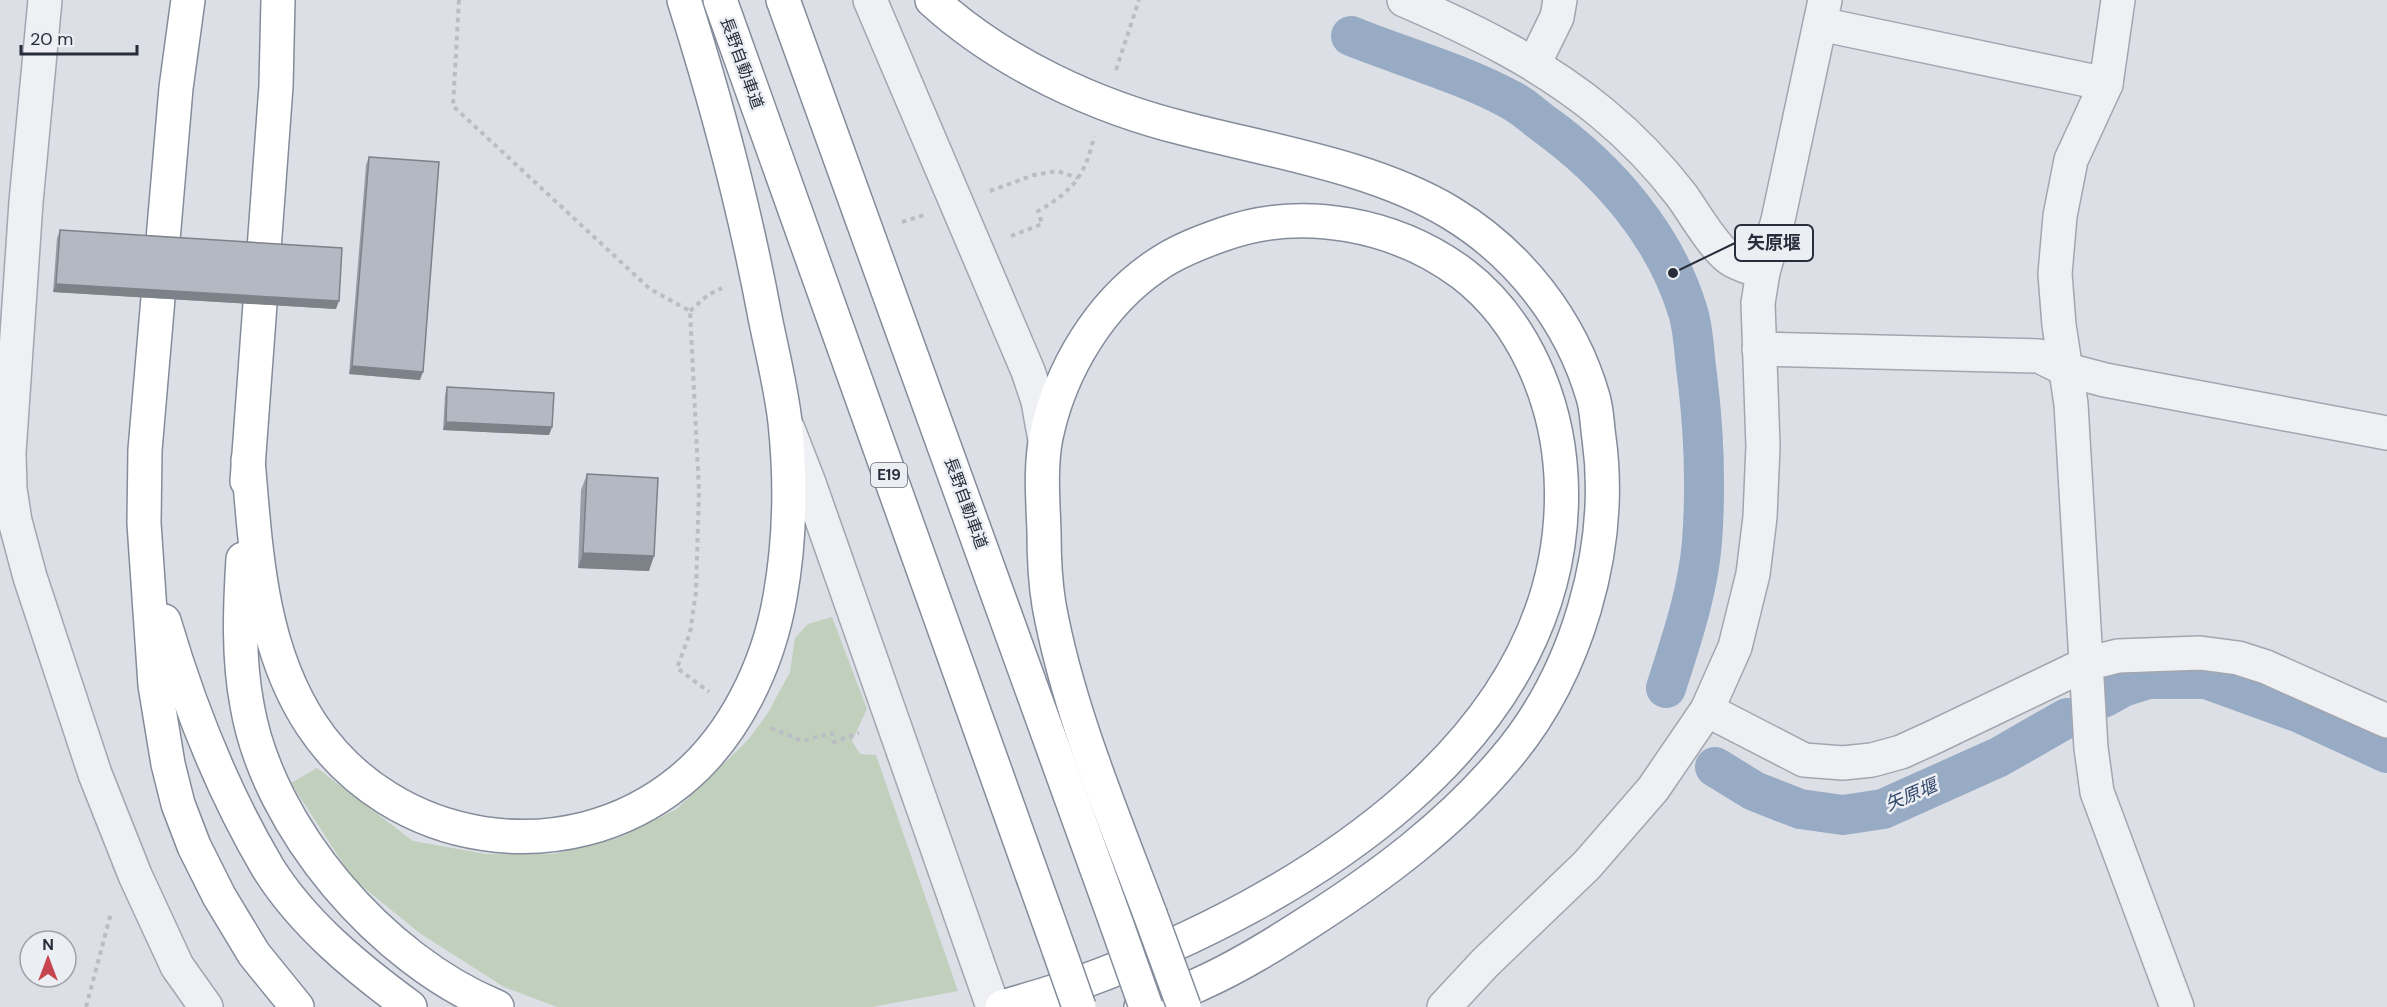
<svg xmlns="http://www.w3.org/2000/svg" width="2387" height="1007" viewBox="0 0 2387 1007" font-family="'DM Sans','Noto Sans JP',sans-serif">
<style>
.green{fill:#c1cfbd}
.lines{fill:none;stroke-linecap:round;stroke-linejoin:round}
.canal{stroke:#98abc4;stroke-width:40}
.minor-casing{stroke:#a2a6af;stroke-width:36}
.highway-casing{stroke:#848c9b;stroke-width:36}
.path{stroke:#babdc4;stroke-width:4;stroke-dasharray:4.5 4.5;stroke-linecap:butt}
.minor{stroke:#eef0f4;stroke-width:33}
.highway{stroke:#fff;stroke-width:33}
.highway-bridge-casing{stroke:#848c9b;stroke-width:36;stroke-linecap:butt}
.highway-bridge{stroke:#fff;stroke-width:33}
.wall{fill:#9a9ea7}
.shaded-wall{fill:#7d8188}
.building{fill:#b3b8c2;stroke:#7d8188;stroke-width:1.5}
.labels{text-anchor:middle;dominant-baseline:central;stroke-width:5;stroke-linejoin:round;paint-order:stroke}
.shield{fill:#ebeef3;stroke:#626772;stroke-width:1.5}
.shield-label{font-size:15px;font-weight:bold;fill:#272d3b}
.street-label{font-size:16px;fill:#272d3b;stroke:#ebeef3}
.water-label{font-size:18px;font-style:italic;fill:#33496c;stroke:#ebeef3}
.leader{fill:none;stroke:#272d3b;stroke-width:2}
.callout-dot{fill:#272d3b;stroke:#ebeef3;stroke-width:2}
.callout{fill:#ebeef3;stroke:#272d3b;stroke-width:2}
.callout-label{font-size:18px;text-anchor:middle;font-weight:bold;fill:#272d3b}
</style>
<rect width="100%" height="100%" fill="#dcdfe5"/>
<!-- green -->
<path class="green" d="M832,617L867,709L852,741L860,754L876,755L958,991L872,1007H557L504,987L421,934L353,879L291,783L317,768L413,841L486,854H554L620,837L677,809L748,740L768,713L790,672L795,638L808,624Z"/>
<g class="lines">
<!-- canal -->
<g class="canal">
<path d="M1351,36C1403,57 1461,73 1511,100C1523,106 1533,116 1544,124C1608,170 1665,235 1688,312C1694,331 1694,355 1697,375C1704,430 1706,487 1702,542C1698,592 1681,641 1666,688"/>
<path d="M2103,698L2123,687L2148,679H2206L2300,713L2387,753"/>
<path d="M1715,767L1754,791L1800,809L1843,815L1883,809L1999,757L2067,718"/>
</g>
<!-- minor casing -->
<g class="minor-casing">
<g id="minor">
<path d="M45,0L26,202L9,453L10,489L15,521L30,577L95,774L135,875L177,966L206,1007"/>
<path d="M870,0L1028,371L1038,401L1045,440"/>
<path d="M1404,0C1474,30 1543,64 1602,113C1631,137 1659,166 1682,196C1694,213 1713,246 1729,258C1738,265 1752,268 1763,272"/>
<path d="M2118,0L2106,84L2071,160L2060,216L2055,274L2059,325L2071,404L2091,748L2097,792L2177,1007"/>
<path d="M1820,24L2106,84"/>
<path d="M1534,64L1557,17L1560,0"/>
<path d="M1759,349L2039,356L2067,370L2105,380L2387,433"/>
<path d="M788,429L809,483L993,1007"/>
<path d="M1707,710L1804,760L1843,763L1872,760L1901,752L1934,737L2086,664L2118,656L2200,653L2238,658L2266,667L2387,721"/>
<path d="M1444,1007L1485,963L1587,865L1653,789L1707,710L1735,647L1753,574L1760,517L1763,446L1758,303L1763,272L1778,220L1825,0"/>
</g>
</g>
<!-- highway casing -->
<g class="highway-casing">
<g id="highway">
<path d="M188,0L176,88L145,450L144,523L155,685L168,764L178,804L194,846L219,896L254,954L297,1007"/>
<path d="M720,0L1059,950"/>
<path d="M783,0L1117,925"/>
<path d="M932,0C1001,63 1096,107 1186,129C1271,151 1375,167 1451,213C1519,254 1571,321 1593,397C1597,410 1597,425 1599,438C1614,548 1577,675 1504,760C1449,825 1381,876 1309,922C1275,944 1240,966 1202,983C1183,992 1162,999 1141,1007"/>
<path d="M248,460C256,551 260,646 311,724C392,847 566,874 680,781C734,737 768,666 780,597C790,541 791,479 785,422C781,387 772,352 765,317C745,210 717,104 684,0"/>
<path d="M247,481L276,86L278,0"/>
<path d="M243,559C240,607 238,657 247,705C268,829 382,960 497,1007"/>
<path d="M164,621C189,706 223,792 268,868C303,924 358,969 410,1007"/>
<path d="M1002,1007C1029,999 1056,992 1082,982C1297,903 1575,740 1561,476C1557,400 1524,321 1463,274C1396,224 1303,206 1224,234C1201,242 1177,251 1157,265C1100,303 1060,370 1046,437C1040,468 1043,501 1044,532C1044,556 1045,581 1049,605C1068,710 1113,815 1150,914"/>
</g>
</g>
<!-- path -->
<g class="path">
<path d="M459,0L453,106L650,289L690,311L699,491L696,592L690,633L677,668L709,692"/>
<path d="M1116,70L1139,0"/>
<path d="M990,191L1034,175L1057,171L1078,178"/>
<path d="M902,222L924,215"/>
<path d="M1011,236L1042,224L1038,211C1072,192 1086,175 1094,136"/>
<path d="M690,311L708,295L722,288"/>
<path d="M771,728L802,741L832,733L834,742L859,733"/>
<path d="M86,1007L111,913"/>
</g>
<!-- minor -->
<use href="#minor" class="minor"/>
<!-- highway -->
<use href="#highway" class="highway"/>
<!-- highway-bridge casing -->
<g class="highway-bridge-casing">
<g id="highway-bridge">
<path d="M1150,914L1184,1007"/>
<path d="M1117,925L1146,1007"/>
<path d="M1059,950L1079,1007"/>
</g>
</g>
<!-- highway-bridge -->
<use href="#highway-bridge" class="highway-bridge"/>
</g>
<!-- wall -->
<g class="wall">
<path d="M369,157L420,380L349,374L366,165Z"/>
<path d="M60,230L336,309L53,292L57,238Z"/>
<path d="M447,387L552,427L549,435L443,430L445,395Z"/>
<path d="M587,474L649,571L578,568L581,490Z"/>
</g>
<!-- shaded-wall -->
<g class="shaded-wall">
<path d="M56,284L339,301L336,309L53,292Z"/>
<path d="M352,366L423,372L420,380L349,374Z"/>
<path d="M446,422L552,427L549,435L443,430Z"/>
<path d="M583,553L654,556L649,571L578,568Z"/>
</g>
<!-- building -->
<g class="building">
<path d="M369,157L439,162L423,372L352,366Z"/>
<path d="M60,230L342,248L339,301L56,284Z"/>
<path d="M447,387L554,393L552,427L446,422Z"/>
<path d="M587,474L658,478L654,556L583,553Z"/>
</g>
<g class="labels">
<!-- shield labels -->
<rect class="shield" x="871" y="463" width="36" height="24" rx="4.5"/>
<g class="shield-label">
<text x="889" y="475">E19</text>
</g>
<!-- street labels -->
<g class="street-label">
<text transform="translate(742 63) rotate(70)">長野自動車道</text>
<text transform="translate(966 503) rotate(70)">長野自動車道</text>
</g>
<!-- water labels -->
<g class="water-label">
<text transform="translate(1911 795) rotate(-23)">矢原堰</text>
</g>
</g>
<!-- callouts -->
<path class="leader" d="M1673 273L1735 243"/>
<circle class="callout-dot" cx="1673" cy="273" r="6"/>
<rect class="callout" x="1735" y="225" width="78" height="36" rx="6"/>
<g class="callout-label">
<text x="1774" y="249">矢原堰</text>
</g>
<!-- north arrow -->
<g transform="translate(48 959)"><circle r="28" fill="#ebeef3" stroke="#9da1a9" stroke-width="1.5"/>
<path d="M0-4.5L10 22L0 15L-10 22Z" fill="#c64551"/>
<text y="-9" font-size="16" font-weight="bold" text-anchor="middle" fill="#272d3b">N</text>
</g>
<!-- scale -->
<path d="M21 45v9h116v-9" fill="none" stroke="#272d3b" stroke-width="3"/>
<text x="30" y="45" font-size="18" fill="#272d3b" stroke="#ebeef3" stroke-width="4.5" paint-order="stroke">20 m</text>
</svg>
